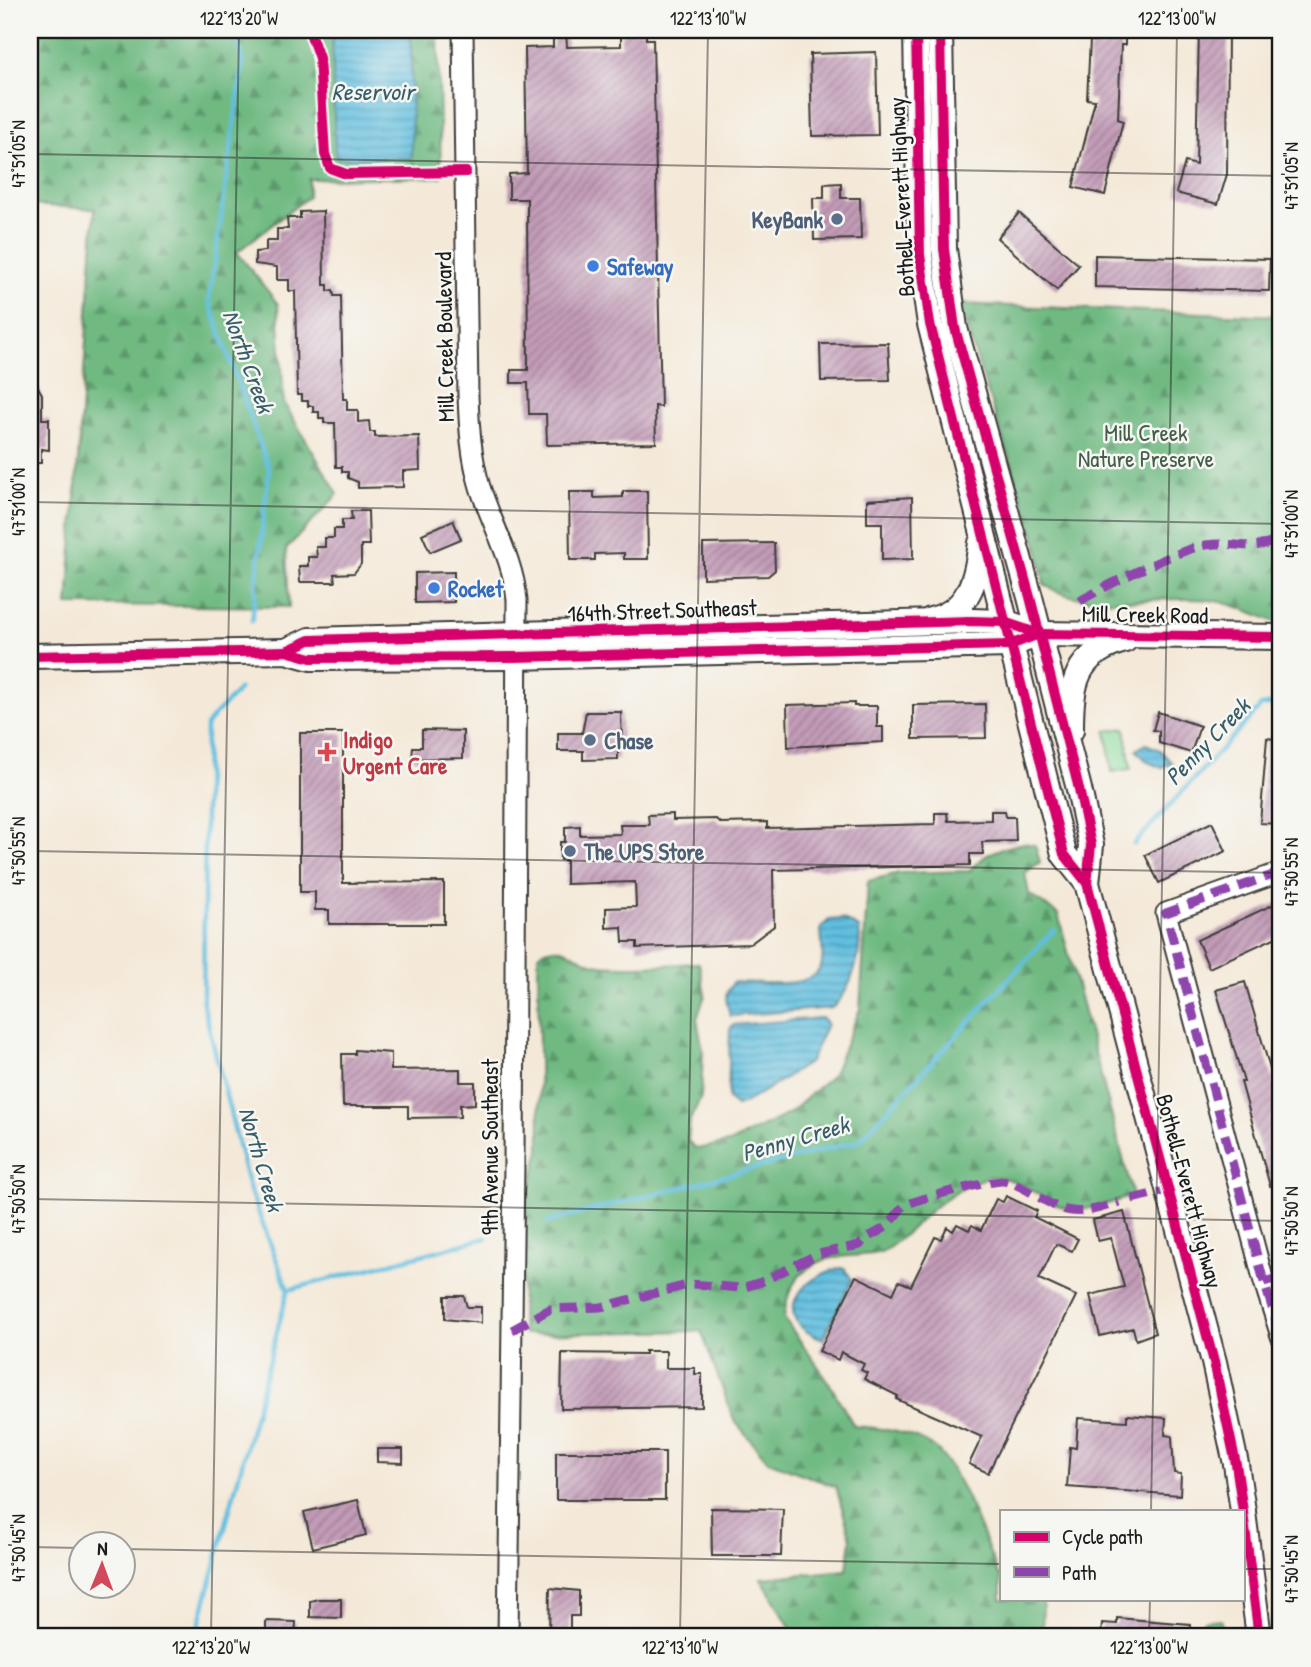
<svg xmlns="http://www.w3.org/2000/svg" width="1311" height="1667" viewBox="0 0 1311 1667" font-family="'Patrick Hand',sans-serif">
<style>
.forest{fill:url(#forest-firs);stroke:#466b4f;stroke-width:2}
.pitch{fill:#8ada9a;stroke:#537b5b;stroke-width:2}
.water{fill:url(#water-rules);stroke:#3e6e7e;stroke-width:2}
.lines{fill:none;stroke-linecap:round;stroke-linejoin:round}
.stream{stroke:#61bfe0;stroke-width:4.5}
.building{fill:url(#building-hatch)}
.minor-casing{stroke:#3c3b38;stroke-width:23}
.major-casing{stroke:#3c3b38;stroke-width:28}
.minor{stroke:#fff;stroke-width:19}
.major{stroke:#fff;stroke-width:24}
.quiet{stroke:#8e44ad;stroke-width:9;stroke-dasharray:18 9;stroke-linecap:butt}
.cycleway-casing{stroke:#f6f6f2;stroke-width:15}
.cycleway{stroke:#d6006c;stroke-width:10}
.ticks{fill:none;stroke:#1c1c1c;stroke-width:2;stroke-opacity:0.45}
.service-dot{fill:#5c6f8a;stroke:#f6f6f2;stroke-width:2.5}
.shop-dot{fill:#3f7fe0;stroke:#f6f6f2;stroke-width:2.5}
.health-dot{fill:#e0444e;stroke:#f6f6f2;stroke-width:2.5}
.labels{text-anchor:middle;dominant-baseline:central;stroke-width:5;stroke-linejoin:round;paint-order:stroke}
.street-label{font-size:23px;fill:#1c1c1c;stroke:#f6f6f2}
.service-label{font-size:23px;font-weight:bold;fill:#4e5e75;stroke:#f6f6f2;text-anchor:start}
.shop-label{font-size:23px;font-weight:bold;fill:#366cbe;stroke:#f6f6f2;text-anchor:start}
.park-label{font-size:23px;fill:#425e48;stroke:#f6f6f2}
.health-label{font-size:23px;font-weight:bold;fill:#be3a42;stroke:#f6f6f2;text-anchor:start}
.water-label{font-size:24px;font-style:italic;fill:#385d6a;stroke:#f6f6f2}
.neatline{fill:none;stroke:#1c1c1c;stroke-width:2.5}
.ticks-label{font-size:18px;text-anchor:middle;fill:#1c1c1c}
</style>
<defs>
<pattern id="forest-firs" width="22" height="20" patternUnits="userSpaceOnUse" patternTransform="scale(1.75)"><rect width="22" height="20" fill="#6fba82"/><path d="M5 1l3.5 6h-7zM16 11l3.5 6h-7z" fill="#5a966a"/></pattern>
<pattern id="water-rules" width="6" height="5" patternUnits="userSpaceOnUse" patternTransform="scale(1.75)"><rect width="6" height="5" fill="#61bfe0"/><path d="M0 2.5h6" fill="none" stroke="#4f9ab5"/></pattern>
<pattern id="building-hatch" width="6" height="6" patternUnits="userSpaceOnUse" patternTransform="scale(1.75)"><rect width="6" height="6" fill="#c39cb8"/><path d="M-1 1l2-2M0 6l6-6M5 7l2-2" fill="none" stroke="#9e7e95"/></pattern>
</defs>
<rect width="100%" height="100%" fill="#f6f6f2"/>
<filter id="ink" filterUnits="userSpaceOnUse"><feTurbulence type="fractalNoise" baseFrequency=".0143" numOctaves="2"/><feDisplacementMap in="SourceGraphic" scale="14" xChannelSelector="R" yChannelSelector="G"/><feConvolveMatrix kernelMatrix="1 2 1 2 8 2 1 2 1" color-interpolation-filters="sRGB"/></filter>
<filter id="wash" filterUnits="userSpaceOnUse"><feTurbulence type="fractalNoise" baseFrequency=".00686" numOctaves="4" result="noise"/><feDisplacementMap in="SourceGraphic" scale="28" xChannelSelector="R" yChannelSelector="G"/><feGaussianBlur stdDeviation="1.57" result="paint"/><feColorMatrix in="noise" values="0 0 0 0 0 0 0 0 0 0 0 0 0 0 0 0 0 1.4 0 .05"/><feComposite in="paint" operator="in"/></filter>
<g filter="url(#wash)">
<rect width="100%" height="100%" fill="#f4e9d8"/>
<!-- forest -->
<g class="forest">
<path d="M30,30H438L441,177L309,179L308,197L237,252L278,304L284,403L338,494L286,549L289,607L68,605L95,209L30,205Z"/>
<path d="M959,304L1281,316V624C1259,616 1233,603 1209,600C1161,594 1083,613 1044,584L1037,544Z"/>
<path d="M1024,843L1035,845L1040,862L1025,873L1029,894L1058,914L1133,1196C1114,1201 1090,1212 1070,1209C1044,1204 1021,1176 991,1177C985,1177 977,1182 971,1184C934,1200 918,1227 887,1249C870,1261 832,1248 805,1271C790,1283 786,1300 784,1318L827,1379L854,1426C878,1428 910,1431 932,1446C957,1462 986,1544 998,1574L1001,1575V1599H1043L1042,1637H796L761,1578L847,1570L851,1539L836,1487L768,1461L734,1420L701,1331L524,1334L521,1319L524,1210L540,1150L538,954C567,936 573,962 601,965C633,968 667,964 699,963L705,995L697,1019L703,1051L701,1097L690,1120L688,1141L696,1149L729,1143L790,1113L833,1074L860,1009L868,881L899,873L969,871C986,852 999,848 1024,843Z"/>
<path d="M1221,1619L1223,1637H1201L1203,1621Z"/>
</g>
<!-- pitch -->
<path class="pitch" d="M1125,728L1131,769L1112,772L1106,731Z"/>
<!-- water -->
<g class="water">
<path d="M332,30H411L412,158H338L335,153Z"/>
<path d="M1146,744L1160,750L1172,763L1169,766L1166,764L1162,768L1148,762L1136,750Z"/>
<path d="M842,919L859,928C862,953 852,991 832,1008L730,1016C727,1000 721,997 734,982C758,981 811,991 821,966C825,956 821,939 821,928L829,920Z"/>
<path d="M822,1018L827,1024L810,1062L747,1102L736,1106L728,1099L730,1029L733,1025Z"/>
<path d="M841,1268L845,1269L852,1280L823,1339C768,1321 798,1277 841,1268Z"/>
</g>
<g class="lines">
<!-- stream -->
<g class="stream">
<path d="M234,30L243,63L209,301L269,469L252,621"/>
<path d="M1134,844L1261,706L1281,703"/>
<path d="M547,1222L859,1141L1054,930"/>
<path d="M288,1290L486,1238"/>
<path d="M196,1637L288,1290L249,1188L203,1003L206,726C215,711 229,703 239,689"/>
</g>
</g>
<g id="blocks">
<!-- building -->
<g class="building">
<path d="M1095,30H1125V45H1121L1118,119L1123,121L1105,195L1073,187L1095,100L1087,99L1090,40L1094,41Z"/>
<path d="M1199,30H1228L1227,174L1218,204L1176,193L1185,162L1196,165Z"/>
<path d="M621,31H646V39H653L661,407L655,406L656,443L547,445L546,414H529L528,383H511V370H528L527,199H509V174L527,173L525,48L553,47V33L566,32L567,47L621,46Z"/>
<path d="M876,52L878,135L812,136L810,54Z"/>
<path d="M841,183V198H860L861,239L814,240L813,198H824V184Z"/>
<path d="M323,211L324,285H328V291L333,290L334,296H341L343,399H347V410H358V422L369,421L370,432H375V437L419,436L420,470L403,471V487L358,488V482L348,478V472H342V467H336L335,423H324V418H319V412H313V406H308V401H302V395H297L295,291H289V280H277V267L255,264V252L266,251V241H277V229H288L287,218H300V212Z"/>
<path d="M1019,213L1079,265L1057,290L997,238Z"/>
<path d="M1095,255L1270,259L1269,291L1095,287Z"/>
<path d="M888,343L890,380L821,381L820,344Z"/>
<path d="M30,373L42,394V419H49V450L41,449V463H30Z"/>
<path d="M623,491H647L648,559H624V553L595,554V560H570L569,492H594V498L623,497Z"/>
<path d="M912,497L913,559L882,560V523H867V500Z"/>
<path d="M351,511H368L369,545H361V564L354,573L334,574L335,582H300L299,566H308V557H317L316,547H325V538H334V529H342V520H352Z"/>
<path d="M453,520L461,539L430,552L422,534Z"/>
<path d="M774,543L775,570L768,576L703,578V544Z"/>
<path d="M454,572V602L415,603V573Z"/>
<path d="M854,703V706H877V727H883V742L788,747L787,705Z"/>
<path d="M985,704L986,738L913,739V705Z"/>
<path d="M586,712H621L622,746L618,748V759L583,760V751H558V733H582Z"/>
<path d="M1158,712L1200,726L1191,753L1159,743V731L1153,730Z"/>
<path d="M422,730L463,731V758L412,759L413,747H422Z"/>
<path d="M300,733H343V883L444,882V924H329V910H315V892H300Z"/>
<path d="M1267,738L1281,740V824L1260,823Z"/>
<path d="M991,811H1005L1006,817H1015L1016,841L982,842L983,854H970V865L773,870L774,926L750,944L637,948V942H623L622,927L606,928V908L636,907L635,882L566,884V860H560V842H565V827L580,826V835L621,834L620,825H649L648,815L673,814V820L716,819L720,823L767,822V828L935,824V813H947L948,821L991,820Z"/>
<path d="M1212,822L1226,851L1159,883L1145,855Z"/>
<path d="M1281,901V935L1209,968L1197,940Z"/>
<path d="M1245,982L1281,1107V1182L1270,1186L1241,1082H1244L1216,990Z"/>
<path d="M355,1050L391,1053V1070L460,1069V1082H475V1104L460,1105V1117L408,1118V1106H343L342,1054H355Z"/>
<path d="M1006,1196L1037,1211L1034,1217L1078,1239L1072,1251L1056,1244L1039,1279L1076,1296L988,1473L969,1464L982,1437L896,1399L898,1396L864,1379L867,1373L861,1370L864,1364L841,1352L838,1360L819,1351L856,1276L893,1294L899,1281L911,1286L935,1237L941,1239L947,1227L953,1231L957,1224L969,1230L972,1225L981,1230L996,1199L1003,1202Z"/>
<path d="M1124,1212L1155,1333L1136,1340L1133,1328L1100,1336L1090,1295L1124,1287L1111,1238L1098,1241L1093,1220Z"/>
<path d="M445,1296H464L467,1307H481V1323L445,1319Z"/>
<path d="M645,1351H666V1368H695V1374H702V1407L561,1409L562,1353L645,1354Z"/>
<path d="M1127,1415L1166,1418L1165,1435L1172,1436L1174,1473L1181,1474L1180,1495L1067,1487L1070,1447L1076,1448L1078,1418L1127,1421Z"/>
<path d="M377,1449H403V1463L377,1462Z"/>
<rect x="556" y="1452" width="109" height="48"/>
<path d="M358,1500L366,1535L313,1548L304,1512Z"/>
<path d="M711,1508L783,1509L781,1556H712Z"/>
<path d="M550,1588L579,1591V1616H570V1637H549Z"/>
<path d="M318,1599H341V1618L310,1617V1601Z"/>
<path d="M1117,1618L1190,1624L1189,1637H1101L1102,1623L1117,1624Z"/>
<path d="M266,1621L296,1622L295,1637H266Z"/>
</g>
</g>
</g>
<g filter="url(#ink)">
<use href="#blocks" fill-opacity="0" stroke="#3c3b38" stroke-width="2"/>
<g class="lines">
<!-- minor casing -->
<g class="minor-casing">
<g id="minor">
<path d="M463,30L468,395C469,426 471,457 480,487C492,525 513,559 517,600L514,1163L508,1637"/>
<path d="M1281,872L1166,913L1264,1282L1281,1336"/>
</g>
</g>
<!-- major casing -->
<g class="major-casing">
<g id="major">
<path d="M916,30L920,255L930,324L1064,854L1087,883"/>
<path d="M940,30L944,249L955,328L1030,597L1079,789L1091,845L1087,883L1214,1362L1236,1464L1243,1511"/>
<path d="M931,620C971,611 976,577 981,543"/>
<path d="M286,651L310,640L971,621L1004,622L1019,627"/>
<path d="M30,656L286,651L311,658L515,657L1010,645L1039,634L1281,637"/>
<path d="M1071,730C1071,683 1075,654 1125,640"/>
<path d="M1243,1512L1259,1637"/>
</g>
</g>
<!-- minor -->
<use href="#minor" class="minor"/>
<!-- major -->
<use href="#major" class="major"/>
<!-- quiet -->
<g class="quiet">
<path d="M1080,601C1105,586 1179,549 1206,545C1236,541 1248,552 1281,540"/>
<path d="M1281,872L1166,913L1264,1282L1281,1336"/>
<path d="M1132,1199L1168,1190"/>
<path d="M1264,1282L1281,1277"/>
<path d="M512,1330L550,1309L601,1307L691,1284L742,1288L761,1282L818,1254L860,1245C867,1235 877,1234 886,1227C893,1221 897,1212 904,1206C912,1200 992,1180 1003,1181C1028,1185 1047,1208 1072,1211C1087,1213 1105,1207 1119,1202"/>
</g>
<!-- cycleway casing -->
<g class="cycleway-casing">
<g id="cycleway">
<path d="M309,30L319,58L325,154L330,168L346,174L466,172"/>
<path d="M916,30L920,255L930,324L1064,854L1087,883"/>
<path d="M940,30L944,249L955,328L1030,597L1079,789L1091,845L1087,883L1214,1362L1236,1464L1243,1511"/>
<path d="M286,651L310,640L971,621L1004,622L1039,634"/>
<path d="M30,656L286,651L311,658L515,657L1010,645L1039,634L1281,637"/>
<path d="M1243,1512L1259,1637"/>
</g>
</g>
<!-- cycleway -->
<use href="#cycleway" class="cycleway"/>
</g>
</g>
<!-- ticks -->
<path class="ticks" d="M30,154L1281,176M30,502L1281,524M30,851L1281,873M30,1199L1281,1221M1151,1511L1177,30M30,1547L80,1548M122,1549L1001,1564M1243,1569H1281M211,1637L239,30M680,1637L708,30M1149,1637L1150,1599"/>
<!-- markers -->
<g class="service-dot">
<circle cx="837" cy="219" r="7"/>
<circle cx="590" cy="740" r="7"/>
<circle cx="570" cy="851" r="7"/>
</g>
<g class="shop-dot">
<circle cx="593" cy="266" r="7"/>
<circle cx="434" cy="588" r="7"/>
</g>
<path class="health-dot" d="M323.5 741.5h7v7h7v7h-7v7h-7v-7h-7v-7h7z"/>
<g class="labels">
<!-- street labels -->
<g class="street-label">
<text transform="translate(901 197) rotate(-93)">Bothell-Everett Highway</text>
<text transform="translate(444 337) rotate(-91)">Mill Creek Boulevard</text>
<text transform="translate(662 610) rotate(-2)">164th Street Southeast</text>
<text transform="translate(1145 614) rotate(1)">Mill Creek Road</text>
<text transform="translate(489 1147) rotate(-90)">9th Avenue Southeast</text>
<text transform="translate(1190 1191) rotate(75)">Bothell-Everett Highway</text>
</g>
<!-- service labels -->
<g class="service-label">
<text x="823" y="219" text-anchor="end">KeyBank</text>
<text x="604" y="740">Chase</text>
<text x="584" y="851">The UPS Store</text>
</g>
<!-- shop labels -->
<g class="shop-label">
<text x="607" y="266">Safeway</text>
<text x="448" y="588">Rocket</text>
</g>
<!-- park labels -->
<g class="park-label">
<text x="1146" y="432">Mill Creek<tspan x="1146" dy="26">Nature Preserve</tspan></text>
</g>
<!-- health labels -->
<g class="health-label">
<text x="343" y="739">Indigo<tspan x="343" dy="26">Urgent Care</tspan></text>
</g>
<!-- water labels -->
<g class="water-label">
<text x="373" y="91">Reservoir</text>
<text transform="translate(249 361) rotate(70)">North Creek</text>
<text transform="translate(1207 741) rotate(-46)">Penny Creek</text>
<text transform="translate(795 1138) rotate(-16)">Penny Creek</text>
<text transform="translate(262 1159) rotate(74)">North Creek</text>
</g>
</g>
<!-- margin -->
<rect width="1311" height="1667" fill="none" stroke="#f6f6f2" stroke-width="77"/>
<!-- legend -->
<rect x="1000" y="1510" width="245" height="91" fill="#f6f6f2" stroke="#9f9f9c" stroke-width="2"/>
<rect x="1014" y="1532" width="35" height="10" fill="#d6006c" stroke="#9f9f9c" stroke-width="2"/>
<text x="1062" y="1544" font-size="21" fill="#1c1c1c">Cycle path</text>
<rect x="1014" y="1567" width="35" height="10" fill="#8e44ad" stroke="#9f9f9c" stroke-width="2"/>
<text x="1062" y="1580" font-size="21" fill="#1c1c1c">Path</text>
<!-- north arrow -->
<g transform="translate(102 1565) rotate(1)"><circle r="33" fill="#f6f6f2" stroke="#9f9f9c" stroke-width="2"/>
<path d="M0-5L12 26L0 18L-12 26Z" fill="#d1495b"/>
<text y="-10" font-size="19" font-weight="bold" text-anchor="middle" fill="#1c1c1c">N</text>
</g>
<rect x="38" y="38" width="1234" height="1590" class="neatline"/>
<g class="ticks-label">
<text x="239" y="25">122°13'20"W</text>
<text x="708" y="25">122°13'10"W</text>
<text x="1177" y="25">122°13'00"W</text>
<text transform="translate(19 154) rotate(-90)" y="6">47°51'05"N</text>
<text transform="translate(1292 176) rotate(-90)" y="6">47°51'05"N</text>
<text transform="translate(19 502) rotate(-90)" y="6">47°51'00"N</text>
<text transform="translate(1292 524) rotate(-90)" y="6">47°51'00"N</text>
<text transform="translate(19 851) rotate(-90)" y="6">47°50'55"N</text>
<text transform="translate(1292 872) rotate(-90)" y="6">47°50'55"N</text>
<text transform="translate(19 1199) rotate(-90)" y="6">47°50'50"N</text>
<text transform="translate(1292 1221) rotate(-90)" y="6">47°50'50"N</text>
<text transform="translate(19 1548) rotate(-90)" y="6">47°50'45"N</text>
<text transform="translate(1292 1569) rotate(-90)" y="6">47°50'45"N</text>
<text x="211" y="1654">122°13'20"W</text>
<text x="680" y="1654">122°13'10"W</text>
<text x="1149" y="1654">122°13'00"W</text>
</g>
</svg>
